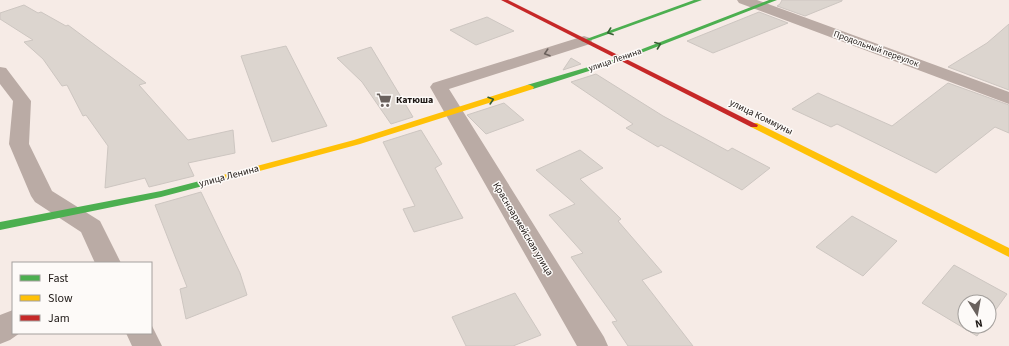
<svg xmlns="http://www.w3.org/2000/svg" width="1009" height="346" viewBox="0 0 1009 346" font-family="'Source Sans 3',sans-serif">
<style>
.building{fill:#dcd5cf;stroke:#cdc6c1}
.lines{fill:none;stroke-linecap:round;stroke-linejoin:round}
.street{fill:#baaba5;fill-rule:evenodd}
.fast{fill:#4caf50;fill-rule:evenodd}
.slow{fill:#ffc107;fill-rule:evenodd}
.jam{fill:#c62828;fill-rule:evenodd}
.oneway{stroke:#335c30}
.oneway2{stroke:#6c625d}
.labels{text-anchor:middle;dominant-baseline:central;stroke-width:3;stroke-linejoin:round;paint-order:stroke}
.far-street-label{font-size:9px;fill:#1e1815;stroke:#fdfaf8}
.poi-label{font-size:10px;font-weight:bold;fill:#1e1815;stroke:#fdfaf8;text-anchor:start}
.street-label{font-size:10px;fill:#1e1815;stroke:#fdfaf8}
</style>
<rect width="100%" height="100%" fill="#f6ebe6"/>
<!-- building -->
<g class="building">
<path d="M782,0H842V1L805,16L777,6L780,4Z"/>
<path d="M24,5L38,13L41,12L66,26L68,25L146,83L139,85L188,140L233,130L235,153L188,163L194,176L149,187L145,178L105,188L108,146L86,115L83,116L67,85L62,86L43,59L24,42L33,40L0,19V13Z"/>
<path d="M759,12L788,23L713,53L687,41Z"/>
<path d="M487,17L514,31L476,45L450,30Z"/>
<path d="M1009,24V90L948,67L987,43Z"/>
<path d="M286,46L327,126L272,142L241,56Z"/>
<path d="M371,47L413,117L391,124L362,82L337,58Z"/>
<path d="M571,58L581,64L563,70Z"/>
<path d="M596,74L663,116L728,151L732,148L770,168L742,190L661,145L658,147L626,128L633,124L571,82Z"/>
<path d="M948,83L1009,105V133L995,127L936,173L837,124L831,127L792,109L818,93L892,126Z"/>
<path d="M504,103L524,120L486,134L467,115Z"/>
<path d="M421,130L442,164L435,168L463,218L414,232L403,209L415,206L383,142Z"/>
<path d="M580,150L603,168L580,179L621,219L618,221L662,272L642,280L693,346H628L612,322L617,321L571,257L583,253L549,215L575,204L536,170Z"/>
<path d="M201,192L240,273L247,295L186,319L180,289L187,287L155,205Z"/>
<path d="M852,216L897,241L863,276L816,247Z"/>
<path d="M954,265L1007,294L989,319V302H965V326H984L977,336L922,303Z"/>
<path d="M515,293L541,335L513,346H466L452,317Z"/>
</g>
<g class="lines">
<!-- street -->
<g class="street">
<path d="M737,0H757L1009,92V104L739,3Z"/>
<path d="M584,36L590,38L592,41L590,44L449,89L604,337L608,346H577L430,87L433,83Z"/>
<path d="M0,67L6,68L31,101L29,144L52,191L100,221L121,263H95L81,232L35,202L31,196L9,144L13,101L0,84Z"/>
<path d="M13,310V333H20L10,340L0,344V315Z"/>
<path d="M151,324L162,346H132L126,333H151Z"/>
</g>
<!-- fast -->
<g class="fast">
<path d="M694,0H702L586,42L581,41Z"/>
<path d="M769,0H777L623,60L533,89H530L526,87L527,85L619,58Z"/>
<path d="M215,177L218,178L220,180L218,182L161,197L0,230V222L161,191Z"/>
</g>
<!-- slow -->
<g class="slow">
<path d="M527,85H530L534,87L533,89L360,144L215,183L210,180L212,178L354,140Z"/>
<path d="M751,123H757L1009,248V257L751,127L750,125Z"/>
</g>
<!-- jam -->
<path class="jam" d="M501,0H508L758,125L757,127H751Z"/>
</g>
<!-- one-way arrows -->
<defs><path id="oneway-chevron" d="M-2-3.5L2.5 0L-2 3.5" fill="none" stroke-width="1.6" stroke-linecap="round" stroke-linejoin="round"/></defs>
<g class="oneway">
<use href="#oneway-chevron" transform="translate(610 32) rotate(160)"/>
<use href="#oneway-chevron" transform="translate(658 45) rotate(-21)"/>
<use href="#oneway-chevron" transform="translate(491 100) rotate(-17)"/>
</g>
<use class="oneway2" href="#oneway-chevron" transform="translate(547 53) rotate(162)"/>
<!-- icons -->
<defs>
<g id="supermarket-bare" transform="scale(1.2)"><path d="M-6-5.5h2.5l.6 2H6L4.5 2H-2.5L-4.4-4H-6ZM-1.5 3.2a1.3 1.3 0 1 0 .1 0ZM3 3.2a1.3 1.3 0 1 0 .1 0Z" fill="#6a625e" stroke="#fdfaf8" stroke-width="2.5" paint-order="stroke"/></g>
</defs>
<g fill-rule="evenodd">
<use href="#supermarket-bare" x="384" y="100"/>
</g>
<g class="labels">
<!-- far-street labels -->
<g class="far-street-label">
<text transform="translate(876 49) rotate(20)">Продольный переулок</text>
<text transform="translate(615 60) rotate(-19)">улица Ленина</text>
</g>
<!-- poi labels -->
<g class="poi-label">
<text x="396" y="100">Катюша</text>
</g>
<!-- street labels -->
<g class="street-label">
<text transform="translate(761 117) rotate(26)">улица Коммуны</text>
<text transform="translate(229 176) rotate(-15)">улица Ленина</text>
<text transform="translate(523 229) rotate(59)">Красноармейская улица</text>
</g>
</g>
<!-- legend -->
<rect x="12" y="262" width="140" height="72" fill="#fdfaf8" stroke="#a4a09d"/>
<rect x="20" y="275" width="20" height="6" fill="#4caf50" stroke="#a4a09d"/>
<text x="48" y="282" font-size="12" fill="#1e1815">Fast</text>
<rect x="20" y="295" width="20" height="6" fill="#ffc107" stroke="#a4a09d"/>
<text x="48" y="302" font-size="12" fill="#1e1815">Slow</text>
<rect x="20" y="315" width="20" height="6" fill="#c62828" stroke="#a4a09d"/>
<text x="48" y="322" font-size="12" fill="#1e1815">Jam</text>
<!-- north arrow -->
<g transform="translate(977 314) rotate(169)"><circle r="19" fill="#fdfaf8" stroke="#a4a09d"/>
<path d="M0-3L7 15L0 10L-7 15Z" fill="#6a625e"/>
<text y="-6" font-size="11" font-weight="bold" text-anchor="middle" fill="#1e1815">N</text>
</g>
</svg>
